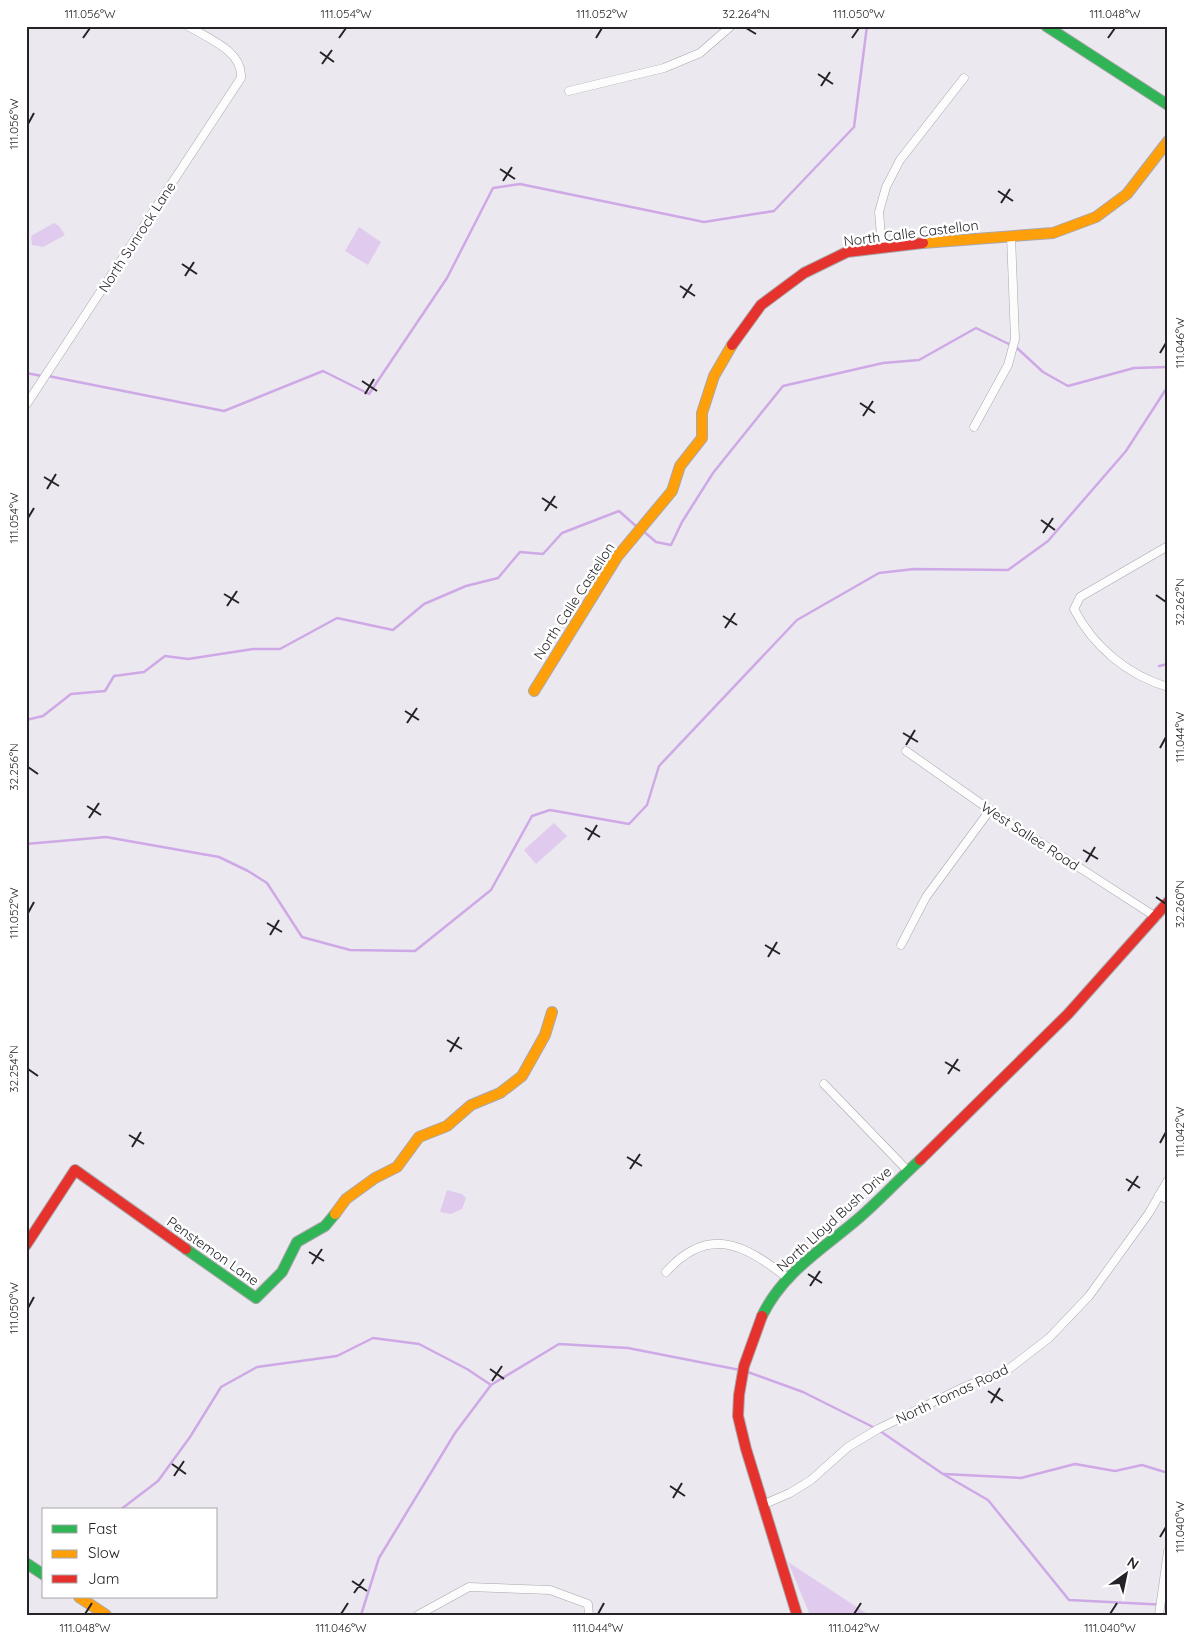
<svg xmlns="http://www.w3.org/2000/svg" width="1194" height="1641" viewBox="0 0 1194 1641" font-family="Quicksand,sans-serif">
<style>
.green{fill:#e0caee}
.lines{fill:none;stroke-linecap:round;stroke-linejoin:round}
.stream{stroke:#cea9e6;stroke-width:2.5}
.street-casing{stroke:#a9a7ac;stroke-width:9}
.fast-casing{stroke:#a9a7ac;stroke-width:12}
.slow-casing{stroke:#a9a7ac;stroke-width:12}
.jam-casing{stroke:#a9a7ac;stroke-width:12}
.street{stroke:#fcfcfd;stroke-width:8}
.fast{stroke:#30b455;stroke-width:10}
.slow{stroke:#ff9f0a;stroke-width:10}
.jam{stroke:#e5322d;stroke-width:10}
.ticks{fill:none;stroke:#262328;stroke-width:2}
.labels{text-anchor:middle;dominant-baseline:central;stroke-width:5;stroke-linejoin:round;paint-order:stroke}
.street-label{font-size:14px;fill:#262328;stroke:#fff}
.neatline{fill:none;stroke:#262328;stroke-width:2}
.ticks-label{font-size:12px;text-anchor:middle;fill:#262328}
</style>
<rect width="100%" height="100%" fill="#ece8f0"/>
<!-- green -->
<g class="green">
<path d="M54,223L59,226L65,235L43,247L32,245L31,236Z"/>
<path d="M359,227L381,242L368,265L345,251Z"/>
<path d="M554,823L567,836L536,864L524,850Z"/>
<path d="M447,1190L462,1194L466,1198L462,1209L451,1214L440,1212Z"/>
<path d="M788,1562L869,1615H810Z"/>
</g>
<g class="lines">
<!-- stream -->
<g class="stream">
<path d="M26,373L42,376"/>
<path d="M48,376L224,411L323,371L369,394L447,278L493,188L520,184L704,222L774,211L854,127L867,26"/>
<path d="M642,530L656,542L671,545L682,522L713,473L783,386L883,363L919,360L976,328L1017,348L1043,372L1068,386L1134,368L1168,367"/>
<path d="M1159,666L1168,664"/>
<path d="M26,720L43,716L71,694L105,691L114,676L144,672L165,656L188,659L253,649H280L337,618L393,630L424,604L466,586L498,578L520,552L543,554L562,533L619,511L637,527"/>
<path d="M26,844L106,837L219,857L248,871L267,883L302,937L350,950L415,951L491,890L532,816L550,810L629,824L647,805L659,766L797,620L879,573L914,569L1008,570L1048,541L1126,451L1168,386"/>
<path d="M745,1371L803,1392L875,1428"/>
<path d="M880,1431L943,1474L988,1500L1069,1600L1168,1605"/>
<path d="M944,1474L1021,1478L1075,1464L1115,1471L1142,1465L1168,1473"/>
<path d="M120,1510L158,1481L190,1437L221,1387L257,1367L337,1356L373,1338L419,1344L467,1369L491,1385"/>
<path d="M361,1615L379,1558L455,1433L491,1385L559,1344L628,1348L740,1370"/>
</g>
<!-- street casing -->
<g class="street-casing">
<g id="street">
<path d="M569,91L664,68L700,53L731,26"/>
<path d="M882,247L879,212L886,187L900,160L964,78"/>
<path d="M26,405L241,78C243,51 209,39 188,26"/>
<path d="M974,427L1008,365L1015,339L1011,236"/>
<path d="M1168,546L1080,597L1074,609C1093,646 1127,675 1168,687"/>
<path d="M906,751L990,810L1156,917"/>
<path d="M901,945L926,897L990,810"/>
<path d="M824,1084L908,1171"/>
<path d="M1159,1195L1168,1200"/>
<path d="M666,1272C708,1225 744,1244 786,1277"/>
<path d="M762,1505L790,1493L811,1480L848,1447L878,1429L962,1388L1010,1368L1049,1338L1089,1296L1149,1213L1168,1180"/>
<path d="M418,1615L469,1587L550,1590L588,1604L589,1615"/>
<path d="M1159,1615L1168,1551"/>
</g>
</g>
<!-- fast casing -->
<g class="fast-casing">
<g id="fast">
<path d="M1046,26L1168,105"/>
<path d="M186,1249L256,1298L282,1272L297,1242L325,1226L335,1214"/>
<path d="M762,1316C783,1272 823,1249 859,1218C880,1200 899,1179 920,1160"/>
<path d="M26,1563L44,1575"/>
</g>
</g>
<!-- slow casing -->
<g class="slow-casing">
<g id="slow">
<path d="M923,243L1053,233L1096,217L1127,194L1168,141"/>
<path d="M534,691L617,557L672,491L680,466L702,438V413L714,376L732,345"/>
<path d="M335,1214L346,1199L375,1178L397,1167L419,1137L447,1126L471,1105L500,1093L522,1076L545,1035L552,1012"/>
<path d="M79,1597L106,1615"/>
</g>
</g>
<!-- jam casing -->
<g class="jam-casing">
<g id="jam">
<path d="M732,345L761,305L804,273L847,252L923,243"/>
<path d="M920,1160L1068,1014L1168,902"/>
<path d="M26,1245L75,1170L186,1249"/>
<path d="M762,1316L744,1366L739,1395L738,1416L746,1449L797,1615"/>
</g>
</g>
<!-- street -->
<use href="#street" class="street"/>
<!-- fast -->
<use href="#fast" class="fast"/>
<!-- slow -->
<use href="#slow" class="slow"/>
<!-- jam -->
<use href="#jam" class="jam"/>
</g>
<!-- ticks -->
<path class="ticks" d="M746,28L756,34M83,38L90,28M339,38L346,28M596,38L602,28M852,38L859,28M1108,38L1115,28M320,52L334,62M322,64L332,50M818,74L833,84M821,86L830,72M28,124L34,113M500,169L515,179M503,181L512,167M998,191L1013,201M1001,203L1010,189M182,264L197,274M185,276L194,262M680,286L695,296M683,298L692,284M1160,353L1166,343M362,381L377,391M365,394L374,379M860,403L875,413M863,416L873,401M44,477L59,486M47,489L56,474M542,498L557,508M545,511L555,496M28,518L34,508M1041,520L1055,530M1043,533L1053,518M224,594L239,603M1156,595L1166,602M227,606L237,591M723,616L737,625M725,628L735,613M405,711L419,720M407,723L417,708M903,733L918,742M906,745L915,730M1160,748L1166,737M28,767L38,774M87,806L101,815M89,818L99,803M585,828L600,837M588,840L597,825M1083,850L1098,859M1086,862L1095,847M1156,897L1166,904M28,913L34,902M267,923L282,932M270,935L279,920M765,945L780,954M768,957L777,942M447,1040L462,1049M450,1052L459,1037M945,1062L960,1071M28,1069L38,1076M948,1074L958,1059M129,1135L144,1144M1160,1143L1166,1132M132,1147L141,1132M627,1157L642,1166M630,1169L640,1154M1126,1179L1140,1188M1128,1191L1138,1176M309,1252L324,1261M312,1264L322,1249M808,1274L822,1283M810,1286L820,1271M28,1308L34,1297M490,1369L504,1379M492,1381L502,1366M988,1391L1003,1401M991,1403L1000,1388M172,1464L186,1474M174,1476L184,1461M670,1486L685,1496M673,1498L682,1483M1160,1537L1166,1527M352,1581L367,1591M354,1593L364,1579M85,1614L92,1603M341,1614L348,1603M598,1614L604,1603M854,1614L861,1603M1110,1614L1117,1603"/>
<g class="labels">
<!-- street labels -->
<g class="street-label">
<text transform="translate(911 233) rotate(-7)">North Calle Castellon</text>
<text transform="translate(137 237) rotate(-57)">North Sunrock Lane</text>
<text transform="translate(574 601) rotate(-57)">North Calle Castellon</text>
<text transform="translate(1030 836) rotate(33)">West Sallee Road</text>
<text transform="translate(834 1219) rotate(-42)">North Lloyd Bush Drive</text>
<text transform="translate(213 1251) rotate(35)">Penstemon Lane</text>
<text transform="translate(952 1394) rotate(-25)">North Tomas Road</text>
</g>
</g>
<!-- border -->
<rect width="1194" height="1641" fill="none" stroke="#ffffff" stroke-width="55"/>
<!-- legend -->
<rect x="42" y="1508" width="175" height="90" fill="#ffffff" stroke="#a8a7a9"/>
<rect x="52" y="1525" width="25" height="8" fill="#30b455" stroke="#a8a7a9"/>
<text x="88" y="1534" font-size="15" fill="#262328">Fast</text>
<rect x="52" y="1550" width="25" height="8" fill="#ff9f0a" stroke="#a8a7a9"/>
<text x="88" y="1558" font-size="15" fill="#262328">Slow</text>
<rect x="52" y="1575" width="25" height="8" fill="#e5322d" stroke="#a8a7a9"/>
<text x="88" y="1584" font-size="15" fill="#262328">Jam</text>
<!-- north arrow -->
<g transform="translate(1126 1574) rotate(33)" stroke="#ffffff" stroke-width="4" paint-order="stroke">
<path d="M0-4L9 19L0 12L-9 19Z" fill="#262328"/>
<text y="-8" font-size="14" font-weight="bold" text-anchor="middle" fill="#262328">N</text>
</g>
<rect x="28" y="28" width="1138" height="1586" class="neatline"/>
<g class="ticks-label">
<text x="90" y="18">111.056°W</text>
<text x="346" y="18">111.054°W</text>
<text x="602" y="18">111.052°W</text>
<text x="746" y="18">32.264°N</text>
<text x="859" y="18">111.050°W</text>
<text x="1115" y="18">111.048°W</text>
<text transform="translate(14 124) rotate(-90)" y="4">111.056°W</text>
<text transform="translate(1180 343) rotate(-90)" y="4">111.046°W</text>
<text transform="translate(14 518) rotate(-90)" y="4">111.054°W</text>
<text transform="translate(1180 602) rotate(-90)" y="4">32.262°N</text>
<text transform="translate(1180 737) rotate(-90)" y="4">111.044°W</text>
<text transform="translate(14 767) rotate(-90)" y="4">32.256°N</text>
<text transform="translate(1180 904) rotate(-90)" y="4">32.260°N</text>
<text transform="translate(14 913) rotate(-90)" y="4">111.052°W</text>
<text transform="translate(14 1069) rotate(-90)" y="4">32.254°N</text>
<text transform="translate(1180 1132) rotate(-90)" y="4">111.042°W</text>
<text transform="translate(14 1308) rotate(-90)" y="4">111.050°W</text>
<text transform="translate(1180 1527) rotate(-90)" y="4">111.040°W</text>
<text x="85" y="1632">111.048°W</text>
<text x="341" y="1632">111.046°W</text>
<text x="598" y="1632">111.044°W</text>
<text x="854" y="1632">111.042°W</text>
<text x="1110" y="1632">111.040°W</text>
</g>
</svg>
